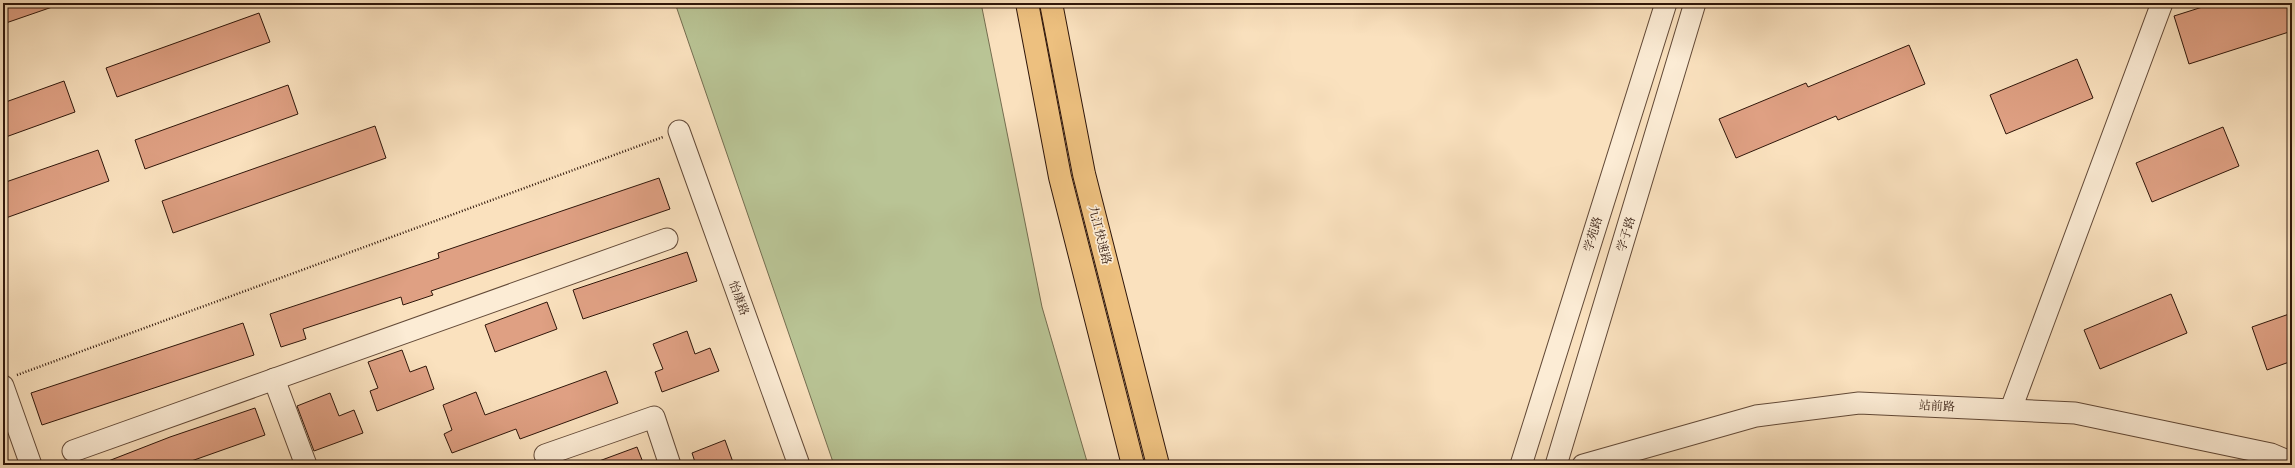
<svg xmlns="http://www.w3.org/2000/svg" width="2295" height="468" viewBox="0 0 2295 468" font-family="'IM FELL French Canon','Noto Serif SC',serif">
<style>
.green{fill:#b9c495;stroke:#746d50}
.building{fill:#dfa083;stroke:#2f160a}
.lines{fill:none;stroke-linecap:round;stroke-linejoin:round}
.minor-casing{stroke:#624937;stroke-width:23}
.highway-casing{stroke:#2f160a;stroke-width:24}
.path{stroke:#2f160a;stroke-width:2.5;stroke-dasharray:1 2;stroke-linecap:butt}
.minor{stroke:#fcecd5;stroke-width:21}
.highway{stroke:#edc07f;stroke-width:22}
.labels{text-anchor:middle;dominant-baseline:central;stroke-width:3.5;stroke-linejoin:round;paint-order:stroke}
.street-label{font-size:12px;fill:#2f160a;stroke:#fcecd5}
</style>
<rect width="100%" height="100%" fill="#fae1be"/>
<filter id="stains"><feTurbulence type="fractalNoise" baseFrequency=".005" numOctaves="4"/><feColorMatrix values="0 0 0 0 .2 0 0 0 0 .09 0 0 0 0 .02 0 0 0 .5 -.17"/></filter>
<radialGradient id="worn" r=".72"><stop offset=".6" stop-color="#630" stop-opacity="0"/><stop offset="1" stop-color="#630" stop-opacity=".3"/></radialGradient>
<!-- green -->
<path class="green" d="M675,3H981L1042,307L1088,465H834Z"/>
<!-- building -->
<g class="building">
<path d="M3,3H58V5L3,24Z"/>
<path d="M2215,3H2292V31L2189,64L2174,16Z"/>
<path d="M259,13L270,42L117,97L106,68Z"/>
<path d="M1909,45L1925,84L1838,120L1836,116L1736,158L1719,119L1806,83L1808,87Z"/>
<path d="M2077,59L2093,98L2006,134L1990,95Z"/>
<path d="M64,81L75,112L3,138V103Z"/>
<path d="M288,85L298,114L145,169L135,140Z"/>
<path d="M375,126L386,158L173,233L162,201Z"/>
<path d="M2223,127L2239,166L2152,202L2136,163Z"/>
<path d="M98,150L109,181L3,219V183Z"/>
<path d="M659,178L670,209L431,291L433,295L403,305L401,297L303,329L306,339L281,347L270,314L439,258L438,253Z"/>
<path d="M687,252L697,281L583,319L573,290Z"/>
<path d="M2171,294L2187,333L2100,369L2084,330Z"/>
<path d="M547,302L557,329L495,352L485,325Z"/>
<path d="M2292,313V361L2267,370L2252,327Z"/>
<path d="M243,323L254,355L42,425L31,393Z"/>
<path d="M687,331L695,354L710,348L719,371L662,392L655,372L663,369L653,344Z"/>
<path d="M402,350L410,372L426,366L434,389L377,411L370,391L378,388L368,362Z"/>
<path d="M606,371L618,403L520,439L516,429L452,453L444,434L452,430L443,405L476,392L485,415Z"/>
<path d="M330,393L339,416L354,410L363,433L314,451L297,406Z"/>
<path d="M255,408L265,435L180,465H98L170,437Z"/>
<path d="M725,440L734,465H696L692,453Z"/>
<path d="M637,447L644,465H592L591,464Z"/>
</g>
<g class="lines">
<!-- minor casing -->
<g class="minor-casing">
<g id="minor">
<path d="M679,131L799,465"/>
<path d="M274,379L306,465"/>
<path d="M3,386L31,465"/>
<path d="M2011,409L2162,3"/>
<path d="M73,451L667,239"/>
<path d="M545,455L654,417L670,465"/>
<path d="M1521,465L1666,3"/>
<path d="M1556,465L1695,3"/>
<path d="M1583,465L1756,416L1859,403L2075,413L2271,454L2292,463"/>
</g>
</g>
<!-- highway casing -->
<g class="highway-casing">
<g id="highway">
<path d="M1027,3L1060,177L1133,465"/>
<path d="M1051,3L1084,174L1158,465"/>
</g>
</g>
<!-- path -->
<path class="path" d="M17,375L663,137"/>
<!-- minor -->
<use href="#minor" class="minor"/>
<!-- highway -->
<use href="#highway" class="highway"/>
</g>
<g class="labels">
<!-- street labels -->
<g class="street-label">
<text transform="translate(1593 234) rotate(-73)">学苑路</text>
<text transform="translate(1626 234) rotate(-73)">学子路</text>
<text transform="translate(1100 235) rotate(76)">九江快速路</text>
<text transform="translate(739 298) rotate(70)">怡康路</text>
<text transform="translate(1937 406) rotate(2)">站前路</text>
</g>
</g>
<!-- margin -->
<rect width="2295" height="468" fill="none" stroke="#fae1be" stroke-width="16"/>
<rect x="4" y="4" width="2287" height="460" fill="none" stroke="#2f160a" stroke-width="2"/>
<rect x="8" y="8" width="2279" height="452" fill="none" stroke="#2f160a"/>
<rect width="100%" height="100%" filter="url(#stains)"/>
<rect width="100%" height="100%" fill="url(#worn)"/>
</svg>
